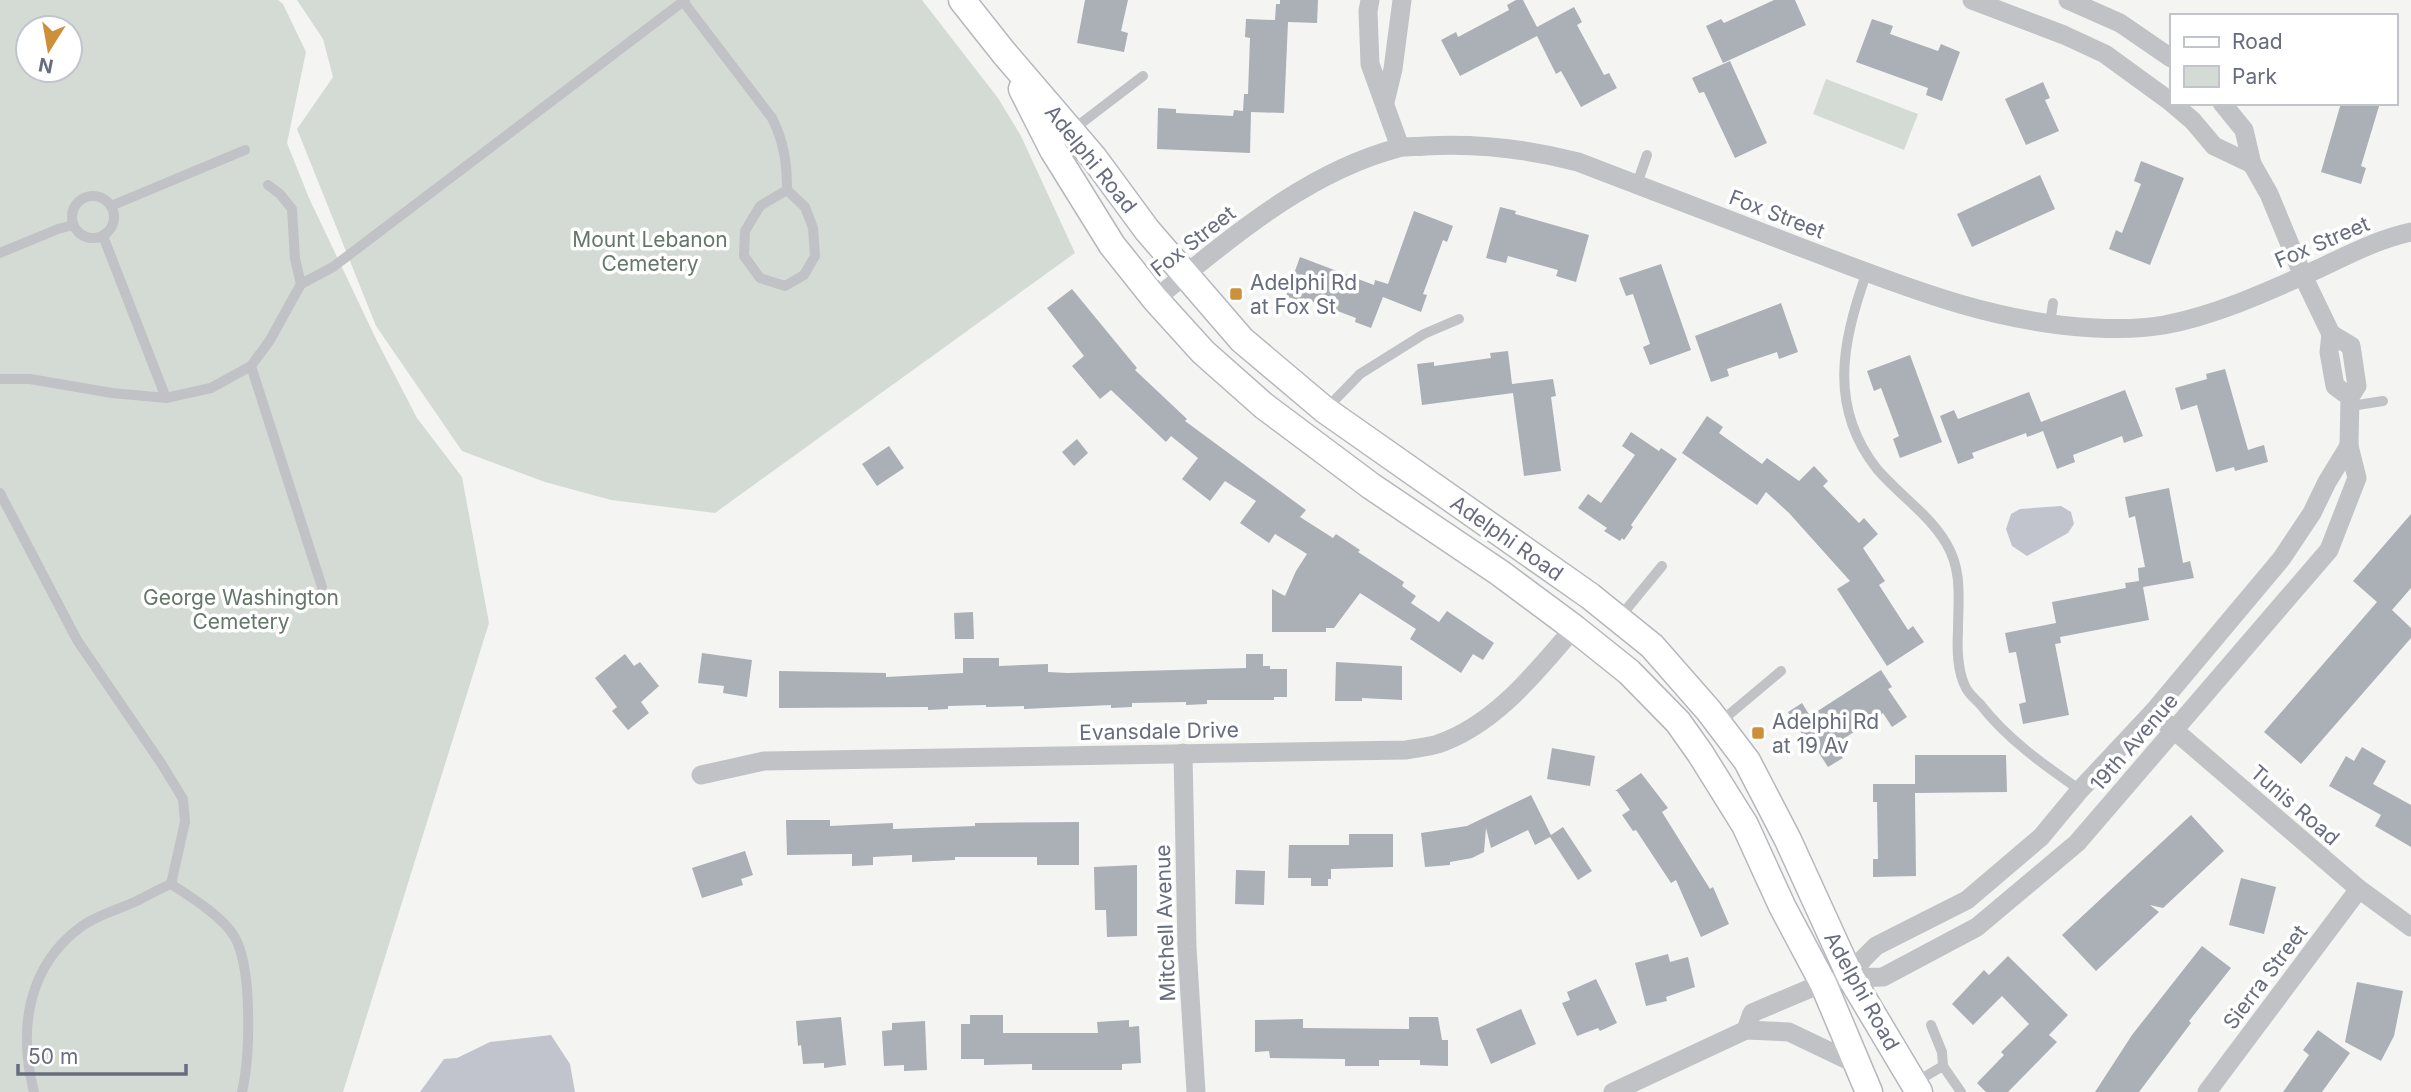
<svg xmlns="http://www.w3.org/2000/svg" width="2411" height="1092" viewBox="0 0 2411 1092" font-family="Inter,sans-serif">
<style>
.green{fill:#d4dbd4;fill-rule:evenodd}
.water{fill:#c1c4cc}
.building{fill:#abafb6}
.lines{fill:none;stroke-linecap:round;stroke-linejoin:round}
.secondary-casing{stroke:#b5b7bd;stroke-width:29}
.lane{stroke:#c1c2c6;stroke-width:10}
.street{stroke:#c1c2c6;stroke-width:19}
.secondary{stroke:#fff;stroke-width:26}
.poi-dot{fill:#cc8f3a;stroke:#fff;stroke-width:2.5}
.labels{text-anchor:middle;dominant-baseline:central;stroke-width:7;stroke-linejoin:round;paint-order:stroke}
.street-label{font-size:21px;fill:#676c7f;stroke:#fff}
.park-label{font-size:21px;fill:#657768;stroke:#fff}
.poi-label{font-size:21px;fill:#676c7f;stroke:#fff;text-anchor:start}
</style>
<rect width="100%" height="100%" fill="#f4f5f2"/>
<!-- green -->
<g class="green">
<path d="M0,0H278L283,4L306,52L287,143L309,198L377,341L417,418L462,477L489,623L343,1092H0ZM28,28H70V70H28Z"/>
<path d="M297,0H922L998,98L1021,136L1075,253L715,513L611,500L545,482L462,451L376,326L297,129L333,77L323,39Z"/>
<path d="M1826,79L1918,114L1904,150L1813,114Z"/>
</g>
<!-- water -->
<g class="water">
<path d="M2061,506L2071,512L2074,524L2068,533L2027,556L2012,546L2006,529L2011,514L2020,509Z"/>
<path d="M551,1035L570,1064L575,1092H420L444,1059L457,1058L490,1042Z"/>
</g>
<!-- building -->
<g class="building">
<path d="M1085,0H1128L1121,31L1128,33L1124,52L1077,43Z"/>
<path d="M1280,0H1318L1317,23L1288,22L1284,113L1251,112L1250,153L1157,149L1158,108L1176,109V113L1233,116L1234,110L1243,111L1244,94H1248L1250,38L1245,37L1246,19L1275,20L1276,4H1280Z"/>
<path d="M1516,0H1523L1537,27L1574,7L1582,22L1577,25L1604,75L1609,73L1617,88L1581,107L1561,71L1556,74L1537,36L1460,76L1441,40L1456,32L1458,37L1509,10L1507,5Z"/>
<path d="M1774,0H1795L1806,25L1723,63L1706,26L1721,19L1724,23Z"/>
<path d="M1872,19L1893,26L1890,34L1938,51L1941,44L1960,52L1942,101L1926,95L1928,88L1856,62Z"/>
<path d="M1730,61L1767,143L1735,158L1704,92L1699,93L1692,78Z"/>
<path d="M2043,82L2050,98L2045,100L2059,131L2026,145L2005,99Z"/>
<path d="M2341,103H2380L2361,166L2366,168L2361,184L2321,172Z"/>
<path d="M2141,161L2184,178L2150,265L2109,249L2116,230L2122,233L2141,184L2134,181Z"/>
<path d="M2040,175L2055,209L1972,247L1957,214Z"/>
<path d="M1500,207L1516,211L1515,214L1589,235L1576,282L1556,276L1558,270L1508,256L1506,263L1486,258Z"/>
<path d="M1414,211L1453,226L1447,242L1443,240L1423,294L1427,295L1421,312L1383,297L1371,328L1355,322L1356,318L1303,298L1301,302L1286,296L1300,257L1374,285L1375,280L1388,284Z"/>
<path d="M1661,264L1691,350L1650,365L1643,347L1650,344L1633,294L1626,296L1619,278Z"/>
<path d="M1072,289L1137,368L1135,370L1187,419L1185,421L1306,510L1300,517L1333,538L1336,534L1360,550L1358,552L1404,582L1402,586L1416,596L1411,603L1439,622L1447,611L1494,643L1483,660L1473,654L1461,673L1410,639L1416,629L1360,593L1334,628H1326V632H1272V589L1285,596L1296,571L1307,554L1275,534L1269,543L1240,523L1256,501L1225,481L1210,501L1182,479L1198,458L1171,436L1166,442L1111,390L1100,399L1072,366L1084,356L1047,308Z"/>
<path d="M1781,303L1798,352L1779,359L1777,352L1727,369L1729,376L1711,382L1695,336Z"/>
<path d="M1508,351L1512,384L1553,379L1556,396L1551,397L1561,471L1524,476L1513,393L1422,405L1417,364L1434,362V366L1491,358L1490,353Z"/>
<path d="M1910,355L1942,442L1900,458L1893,439L1899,436L1881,388L1874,391L1867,371Z"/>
<path d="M2225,369L2248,450L2264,445L2268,462L2235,471L2234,467L2216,472L2197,405L2181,410L2175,388L2207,379L2206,374Z"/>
<path d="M2125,390L2143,436L2124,443L2122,436L2073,455L2075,462L2057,469L2043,431L2027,437L2026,433L1972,453L1974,458L1958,464L1940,416L1954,410L1958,419L2029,392L2041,422Z"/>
<path d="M1707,416L1723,427L1719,433L1762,464L1767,458L1799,481L1814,466L1828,481L1823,486L1859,523L1864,518L1878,534L1863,548L1885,581L1879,585L1908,630L1913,626L1924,642L1887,666L1837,589L1850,581L1789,513L1766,492L1757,505L1682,453Z"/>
<path d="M1631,432L1659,451L1661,448L1677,459L1631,525L1633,527L1624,540L1622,538L1620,541L1604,531L1607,528L1578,508L1588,494L1601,503L1635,455L1622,446Z"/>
<path d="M1077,439L1088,453L1074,466L1062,452Z"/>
<path d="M889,446L904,468L877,486L862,464Z"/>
<path d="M2169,488L2183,563L2190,561L2194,578L2143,587L2149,620L2060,637L2061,643L2055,644L2069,715L2023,724L2019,704L2026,702L2016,652L2009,653L2005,633L2056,623L2052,602L2126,588L2125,583L2139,581L2138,568L2145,567L2135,516L2129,518L2125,497Z"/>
<path d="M2411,514V588L2392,610L2411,628V638L2301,764L2264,732L2377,602L2353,581Z"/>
<path d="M973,612L974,639H955L954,613Z"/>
<path d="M702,653L752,660L747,697L723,693L724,686L698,683Z"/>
<path d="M625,654L634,666L640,662L659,686L641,702L649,713L628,730L612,711L617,707L595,678Z"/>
<path d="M1246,654H1263V666H1270V669H1287V697H1274V700H1207V704L1186,705V702L1132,703V707L1111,708V705L1024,709V706L986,707V705L948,706V709L928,710V707L779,708V671L886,673V677L963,673V658H999V666L1048,664V672L1067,673L1246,668Z"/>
<path d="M1336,662L1402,666V700L1362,698V701H1335Z"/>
<path d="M1881,670L1892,687L1888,689L1907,717L1892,727L1883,713L1834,745L1843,758L1828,767L1810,739L1807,742L1788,712L1802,703L1810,716Z"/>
<path d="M2362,747L2386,761L2373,784L2411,805V847L2375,826L2381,815L2329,786L2346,756L2354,761Z"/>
<path d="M1552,748L1595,756L1590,786L1547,779Z"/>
<path d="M1915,755H2006L2007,792L1915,793L1916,876L1873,877V859H1878L1877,802H1873V784H1915Z"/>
<path d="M1641,773L1668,808L1662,812L1710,889L1713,887L1729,924L1701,937L1676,880L1671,883L1636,830L1633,831L1622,815L1630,810L1617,791H1615Z"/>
<path d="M1531,795L1551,835L1563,827L1592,871L1578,880L1550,837L1535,845L1528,830L1491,848L1486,828L1484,852L1472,858L1450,862V865L1425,867L1421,833L1467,826Z"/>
<path d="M2191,815L2224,851L2163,908L2150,905L2159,912L2096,971L2062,935Z"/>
<path d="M786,820H830V826L893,823V829L975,826V823L1079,822V865H1037V857H955V860L912,862V855L873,857V865L852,866V854L787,855Z"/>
<path d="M1349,834H1393V867L1331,869V879H1328V886H1311V878H1288L1289,845H1349Z"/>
<path d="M745,851L753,875L741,879L743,885L702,898L692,868Z"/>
<path d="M1137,865V936L1107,937L1106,910H1095L1094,867Z"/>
<path d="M1236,870L1265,871L1264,905L1235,904Z"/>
<path d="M2241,878L2276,887L2264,934L2229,925Z"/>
<path d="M2202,946L2231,968L2189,1021L2191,1023L2139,1092H2095L2132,1035Z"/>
<path d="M1668,954L1670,962L1688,957L1695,987L1666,997L1667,1001L1646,1006L1635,963Z"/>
<path d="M2008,956L2068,1015L2049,1035L2057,1042L2008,1092H1986L1977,1083L2004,1055L2001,1052L2029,1024L2002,996L1973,1025L1952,1004L1984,970L1989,975Z"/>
<path d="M1596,979L1617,1023L1600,1031L1598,1028L1577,1036L1562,1003L1570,1000L1567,992Z"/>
<path d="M2357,982L2403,991L2394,1036L2381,1061L2345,1042Z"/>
<path d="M1521,1009L1536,1044L1491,1064L1476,1029Z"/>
<path d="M970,1015H1003V1033H1098L1097,1022L1129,1020V1027L1139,1026L1141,1063L1122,1064V1070H1032V1064L984,1065V1059H961V1024H970Z"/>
<path d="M841,1017L846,1065L824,1068V1063L803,1064L801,1045L798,1046L796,1021Z"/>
<path d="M1409,1017H1438L1442,1040H1448V1066L1420,1065V1060H1379V1066H1345V1059L1270,1058L1269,1051L1255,1052V1020L1303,1019V1028L1409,1029Z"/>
<path d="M925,1021L927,1070L904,1071V1065L884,1066L882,1031L892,1030V1023Z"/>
<path d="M2318,1030L2350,1053L2322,1092H2283L2309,1055L2303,1050Z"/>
</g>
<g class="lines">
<!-- secondary casing -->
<g class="secondary-casing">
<g id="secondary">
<path d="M962,0L1004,53L1094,158L1147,230L1242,340L1325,410L1590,596L1652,646L1709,711L1747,761L1788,840L1851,978L1919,1092"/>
<path d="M1022,89L1053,150L1112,245L1155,299L1203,352L1264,406L1371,486L1500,573L1574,628L1629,672L1678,722L1700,753L1745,825L1782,906L1823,983L1869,1092"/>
</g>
</g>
<!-- lane -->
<g class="lane">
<path d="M682,0L772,118C784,142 787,163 787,190L805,207L813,228L815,256L804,275L785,286L760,278L744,256L745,231L760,206L787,190"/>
<path d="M1071,131L1143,76"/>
<path d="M1637,184L1647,155"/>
<path d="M268,185L280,194L292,209L295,259L301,284"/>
<circle cx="93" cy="217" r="21"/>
<path d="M111,206L245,150"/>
<path d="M103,236L166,398"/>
<path d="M0,253L58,229L73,225"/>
<path d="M1867,272C1842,340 1828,407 1877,469C1898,494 1929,514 1946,543C1963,571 1958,600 1958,630C1957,649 1957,671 1966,688C1969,694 1975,699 1980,704C2007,739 2044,765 2080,790"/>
<path d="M2050,324L2053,303"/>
<path d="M251,366L322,587"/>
<path d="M0,379H30L112,393L166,398L211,388L251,366L270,340L301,284L333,267L685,0"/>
<path d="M2351,406L2383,401"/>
<path d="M1326,409L1360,374L1424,334L1459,319"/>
<path d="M0,493L77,640L161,763L183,799L185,822L171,884"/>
<path d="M1620,617L1662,566"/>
<path d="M1719,723L1781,671"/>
<path d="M1943,1066L1961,1092"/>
<path d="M1914,1083L1943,1066L1942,1052L1931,1025"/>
<path d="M34,1092C18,1030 27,966 82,926C98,915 119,909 137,901C148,895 159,889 171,884C191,897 222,916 234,936C253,967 250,1057 242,1092"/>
</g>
<!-- street -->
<g class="street">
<path d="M1370,0L1368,11L1370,64L1400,147"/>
<path d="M1972,0L2064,35L2105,54L2171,102"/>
<path d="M2068,0L2120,23L2171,58"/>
<path d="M1385,102L1393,69L1402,0"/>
<path d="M2172,103L2193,121L2214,146L2252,164"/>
<path d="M1155,299C1229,240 1304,173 1398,148C1406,146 1416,147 1425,146C1476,143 1528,149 1578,162C1654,191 1730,220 1805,249C1901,285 1991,323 2095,328C2117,329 2142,329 2164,325C2217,315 2269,291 2318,269C2348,255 2378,239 2411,232"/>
<path d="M2331,334L2329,352L2335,386L2350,397"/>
<path d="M2153,712L2359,889L2411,927"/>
<path d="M1183,753L1187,947L1196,1092"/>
<path d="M701,775L764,761L1406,750C1416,748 1428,747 1438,744C1495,725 1537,671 1574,628"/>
<path d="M1851,978L1863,959L1876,946L1967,900L2041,837L2080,790L2153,712L2282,558L2312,513L2327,482L2349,446"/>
<path d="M1746,1030L1789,1032L1856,1064"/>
<path d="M1613,1092L1746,1030L1752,1013L1823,983L1851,978L1883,977L1977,927L2077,843L2329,550L2357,478L2349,446L2350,397L2357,386L2351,346L2331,334L2303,276L2269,194L2252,164L2244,130L2222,103"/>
<path d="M2207,1092L2359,889"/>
</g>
<!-- secondary -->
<use href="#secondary" class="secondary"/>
</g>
<!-- markers -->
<g class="poi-dot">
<rect x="1229" y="287" width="14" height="14" rx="3.5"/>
<rect x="1751" y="726" width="14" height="14" rx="3.5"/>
</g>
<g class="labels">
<!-- street labels -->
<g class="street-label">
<text transform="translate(1091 159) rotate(51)">Adelphi Road</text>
<text transform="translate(1777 214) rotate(21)">Fox Street</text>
<text transform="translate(1193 241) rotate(-38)">Fox Street</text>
<text transform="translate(2322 242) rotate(-23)">Fox Street</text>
<text transform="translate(1507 538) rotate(35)">Adelphi Road</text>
<text transform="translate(1159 731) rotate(-1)">Evansdale Drive</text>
<text transform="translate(2134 742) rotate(-49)">19th Avenue</text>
<text transform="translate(2295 805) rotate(41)">Tunis Road</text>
<text transform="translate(1165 923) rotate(-92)">Mitchell Avenue</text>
<text transform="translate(2265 977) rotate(-53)">Sierra Street</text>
<text transform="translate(1862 991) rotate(61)">Adelphi Road</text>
</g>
<!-- park labels -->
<g class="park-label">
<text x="650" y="239">Mount Lebanon<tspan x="650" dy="24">Cemetery</tspan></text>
<text x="241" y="597">George Washington<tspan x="241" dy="24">Cemetery</tspan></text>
</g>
<!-- poi labels -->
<g class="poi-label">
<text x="1250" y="282">Adelphi Rd<tspan x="1250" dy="24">at Fox St</tspan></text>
<text x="1772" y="721">Adelphi Rd<tspan x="1772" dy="24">at 19 Av</tspan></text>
</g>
</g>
<!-- legend -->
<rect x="2170" y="14" width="228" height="91" fill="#ffffff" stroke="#c2c4cc" stroke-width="2"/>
<rect x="2184" y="37" width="35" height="10" fill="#ffffff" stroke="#c2c4cc" stroke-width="2"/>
<text x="2232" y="49" font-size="21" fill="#676c7f">Road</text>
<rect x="2184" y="66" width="35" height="21" fill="#d4dbd4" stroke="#c2c4cc" stroke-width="2"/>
<text x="2232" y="84" font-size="21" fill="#676c7f">Park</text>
<!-- north arrow -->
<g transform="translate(49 49) rotate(191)"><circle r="33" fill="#ffffff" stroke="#c2c4cc" stroke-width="2"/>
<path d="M0-5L12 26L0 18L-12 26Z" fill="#cc8f3a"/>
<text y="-10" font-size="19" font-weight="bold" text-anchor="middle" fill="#676c7f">N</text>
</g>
<!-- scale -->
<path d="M18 1064v10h168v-10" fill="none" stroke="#676c7f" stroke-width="3.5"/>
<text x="28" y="1064" font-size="21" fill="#676c7f" stroke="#ffffff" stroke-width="5" paint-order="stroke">50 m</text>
</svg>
